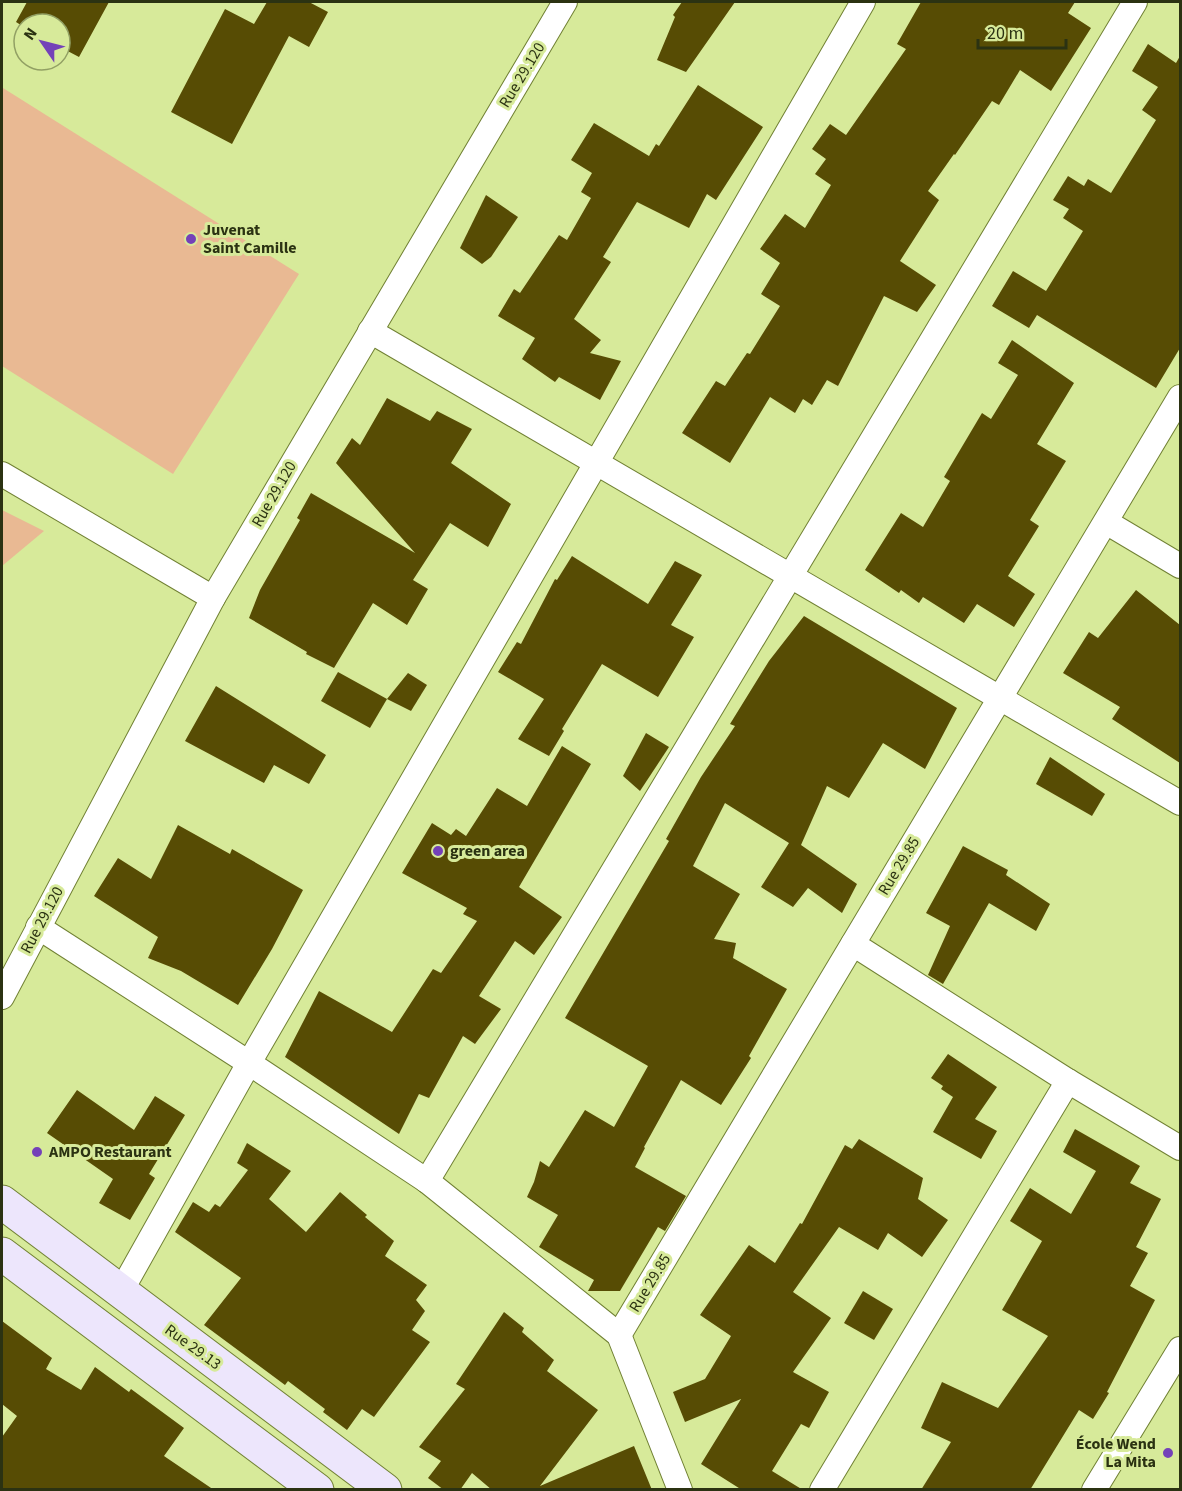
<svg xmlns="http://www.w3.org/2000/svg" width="1182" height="1491" viewBox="0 0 1182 1491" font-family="'Source Sans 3',sans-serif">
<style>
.green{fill:#e9b993}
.building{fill:#574c04}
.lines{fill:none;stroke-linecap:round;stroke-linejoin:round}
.minor-casing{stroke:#718134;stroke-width:26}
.secondary-casing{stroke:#718134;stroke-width:35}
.minor{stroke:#fff;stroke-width:24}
.secondary{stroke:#ede6fc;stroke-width:33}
.poi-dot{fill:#7441b8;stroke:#d7ea9a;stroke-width:2}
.labels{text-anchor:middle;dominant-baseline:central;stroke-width:6;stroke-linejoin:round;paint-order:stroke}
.street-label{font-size:16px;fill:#2b3212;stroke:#d7ea9a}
.poi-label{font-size:16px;font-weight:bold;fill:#2b3212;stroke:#d7ea9a;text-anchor:start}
</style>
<rect width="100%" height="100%" fill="#d7ea9a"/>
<!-- green -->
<g class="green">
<path d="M3,88L299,274L173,474L2,366V90Z"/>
<path d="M2,510L44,531L2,566Z"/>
</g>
<!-- building -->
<g class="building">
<path d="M27,2H109L79,57L60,47V24H24V27L16,22Z"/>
<path d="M267,2H309L328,12L309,47L289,36L232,144L171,112L225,9L254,24Z"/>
<path d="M682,2H735L686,72L657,60L675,17L673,15Z"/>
<path d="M921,2H1075L1068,13L1091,28L1051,91L1020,70L999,105L992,101L955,155L954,154L928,191L939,200L900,261L936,285L917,312L884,296L838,386L827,380L812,405L803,399L795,413L770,397L730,463L682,433L716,381L725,386L747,353L750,354L780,306L761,294L780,263L760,249L785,214L805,228L831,185L815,174L826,159L812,149L830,124L846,135L906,49L897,44Z"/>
<path d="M1148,44L1176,63L1180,56V348L1156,388L1037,315L1029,328L992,306L1013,271L1046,291L1083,231L1063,218L1069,209L1053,200L1068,176L1084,186L1088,179L1111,193L1156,120L1142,110L1158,87L1132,71Z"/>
<path d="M698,85L763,127L716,200L707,194L689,228L637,202L603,257L611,262L574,319L601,340L590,353L621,361L600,400L559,377L555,382L522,359L535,338L498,316L514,289L520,293L559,235L567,240L591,198L581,192L592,173L571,160L594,123L649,156L656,144L659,146Z"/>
<path d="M486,195L518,217L491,257L482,264L460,248Z"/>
<path d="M1012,340L1074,383L1037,444L1066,461L1030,520L1039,526L1008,576L1035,594L1014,627L977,604L964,623L923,597L919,603L901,590L899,593L865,570L901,513L923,527L950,481L944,477L982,413L991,419L1018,375L998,363Z"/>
<path d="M387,398L430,421L437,411L472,429L451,463L511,504L488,547L450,523L413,580L428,589L407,625L373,603L334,668L306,654L307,652L249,618L260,590L300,520L297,518L311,493L415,553L336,463L352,438L360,445Z"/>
<path d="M572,556L648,604L675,561L702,575L671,625L694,637L658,697L602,664L562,729L564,731L549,756L518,739L544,699L498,672L517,642L521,644L555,579L557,580Z"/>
<path d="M1136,590L1180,625V763L1112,719L1120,707L1063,673L1089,632L1098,638Z"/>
<path d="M804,616L957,708L925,769L883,743L849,798L827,786L801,845L857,884L842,913L808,888L793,907L761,887L789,843L725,803L693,866L740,894L714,939L736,943L733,958L787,989L749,1056L751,1058L721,1105L681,1080L644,1147L645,1148L635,1167L686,1196L665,1231L658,1227L620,1291H588L594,1280L539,1247L558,1215L527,1197L534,1182L540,1161L549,1167L585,1110L614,1127L648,1066L565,1018L669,841L666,839L701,777L735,726L730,724L769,661Z"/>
<path d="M338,672L387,699L370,728L321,701Z"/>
<path d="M408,673L427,685L411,711L387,699Z"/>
<path d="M216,686L326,755L309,784L274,765L264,783L185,741Z"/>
<path d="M646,733L669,747L640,791L623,776Z"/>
<path d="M562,746L591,764L519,887L562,917L534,955L515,941L479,996L501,1009L475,1044L463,1036L429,1098L419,1094L399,1134L285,1057L319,991L392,1032L433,969L441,973L477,921L463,914L467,908L402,873L432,823L451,835L456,829L466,836L497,788L527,806Z"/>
<path d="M1050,757L1105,794L1092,816L1036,784Z"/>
<path d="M178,825L230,854L232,849L303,890L272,949L238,1005L181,971L148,958L158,937L94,896L118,858L151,879Z"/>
<path d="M963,846L1008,870L1006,875L1050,904L1036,931L989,903L943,984L928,975L950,926L926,913Z"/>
<path d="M948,1054L997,1087L975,1119L997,1131L981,1159L933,1132L953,1097L941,1089L943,1086L931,1078Z"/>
<path d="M77,1090L134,1130L155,1096L185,1115L149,1174L155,1178L130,1220L99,1203L113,1179L47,1133Z"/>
<path d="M1075,1129L1140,1166L1130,1183L1161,1199L1136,1247L1148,1253L1130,1286L1155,1300L1107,1392L1109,1393L1093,1419L1079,1410L1030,1490H921L951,1442L921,1428L942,1382L998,1408L1048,1336L1002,1310L1042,1241L1010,1221L1030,1188L1071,1214L1096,1171L1063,1152Z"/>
<path d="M859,1139L923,1178L918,1199L948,1220L922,1257L888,1233L878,1250L839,1227L793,1292L831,1318L793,1372L829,1392L809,1428L801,1424L772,1471L803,1490H742L701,1464L741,1399L685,1422L673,1392L705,1379L731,1336L700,1315L749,1245L775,1263L800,1223L802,1224L845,1145L852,1149Z"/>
<path d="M247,1143L291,1171L269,1199L306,1232L340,1192L367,1215L365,1217L394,1241L385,1256L427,1285L416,1300L425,1311L412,1330L430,1342L374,1417L362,1409L347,1430L323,1412L325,1409L288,1381L285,1385L204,1325L241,1278L175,1232L193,1202L209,1212L215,1204L220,1207L248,1170L237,1163Z"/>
<path d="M863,1291L893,1309L874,1340L844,1323Z"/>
<path d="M504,1312L524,1328L522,1332L554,1360L547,1371L598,1410L540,1486L634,1446L652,1490H492L472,1473L460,1490H444L428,1478L441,1461L419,1447L465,1389L456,1384Z"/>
<path d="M2,1321L52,1358L46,1369L81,1390L95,1367L129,1392L131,1389L184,1428L164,1456L214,1490H2V1437L17,1416L2,1404Z"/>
</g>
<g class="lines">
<!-- minor casing -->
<g class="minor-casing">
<g id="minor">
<path d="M370,331L1180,803"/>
<path d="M2,474L213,598"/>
<path d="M1106,522L1180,566"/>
<path d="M38,927L249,1063L427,1181L619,1335L680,1490"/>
<path d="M853,944L1068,1081L1180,1148"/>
<path d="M2,997L213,598L565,2"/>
<path d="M427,1181L1135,2"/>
<path d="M120,1293L249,1063L863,2"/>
<path d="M619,1335L1180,397"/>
<path d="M822,1490L1068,1081"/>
<path d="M1094,1490L1180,1349"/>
</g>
</g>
<!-- secondary casing -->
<g class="secondary-casing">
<g id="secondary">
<path d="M2,1202L385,1490"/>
<path d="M2,1254L317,1490"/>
</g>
</g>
<!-- minor -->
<use href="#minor" class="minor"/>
<!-- secondary -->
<use href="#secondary" class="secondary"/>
</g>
<!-- markers -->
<g class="poi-dot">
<circle cx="191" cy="239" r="6"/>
<circle cx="438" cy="851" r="6"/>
<circle cx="37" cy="1152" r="6"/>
<circle cx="1168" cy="1453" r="6"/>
</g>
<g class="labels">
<!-- street labels -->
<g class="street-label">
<text transform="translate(522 75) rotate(-59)">Rue 29.120</text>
<text transform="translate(274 494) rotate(-60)">Rue 29.120</text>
<text transform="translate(899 866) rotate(-59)">Rue 29.85</text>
<text transform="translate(42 920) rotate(-62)">Rue 29.120</text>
<text transform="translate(650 1283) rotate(-59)">Rue 29.85</text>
<text transform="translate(193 1347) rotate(36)">Rue 29.13</text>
</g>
<!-- poi labels -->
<g class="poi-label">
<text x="203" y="230">Juvenat<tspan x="203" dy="18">Saint Camille</tspan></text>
<text x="450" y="851">green area</text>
<text x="49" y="1152">AMPO Restaurant</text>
<text x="1156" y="1444" text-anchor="end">École Wend<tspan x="1156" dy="18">La Mita</tspan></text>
</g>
</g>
<!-- border -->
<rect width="1182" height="1491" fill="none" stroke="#2b3212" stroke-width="6"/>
<!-- north arrow -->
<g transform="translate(42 42) rotate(305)"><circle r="28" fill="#d7ea9a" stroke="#92a064" stroke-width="1.5"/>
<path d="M0-4.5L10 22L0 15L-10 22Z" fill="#7441b8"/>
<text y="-9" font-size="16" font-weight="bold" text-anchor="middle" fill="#2b3212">N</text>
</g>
<!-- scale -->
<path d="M978 39v9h88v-9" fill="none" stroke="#2b3212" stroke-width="3"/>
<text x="987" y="39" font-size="18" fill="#2b3212" stroke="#d7ea9a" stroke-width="4.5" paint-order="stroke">20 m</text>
</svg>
